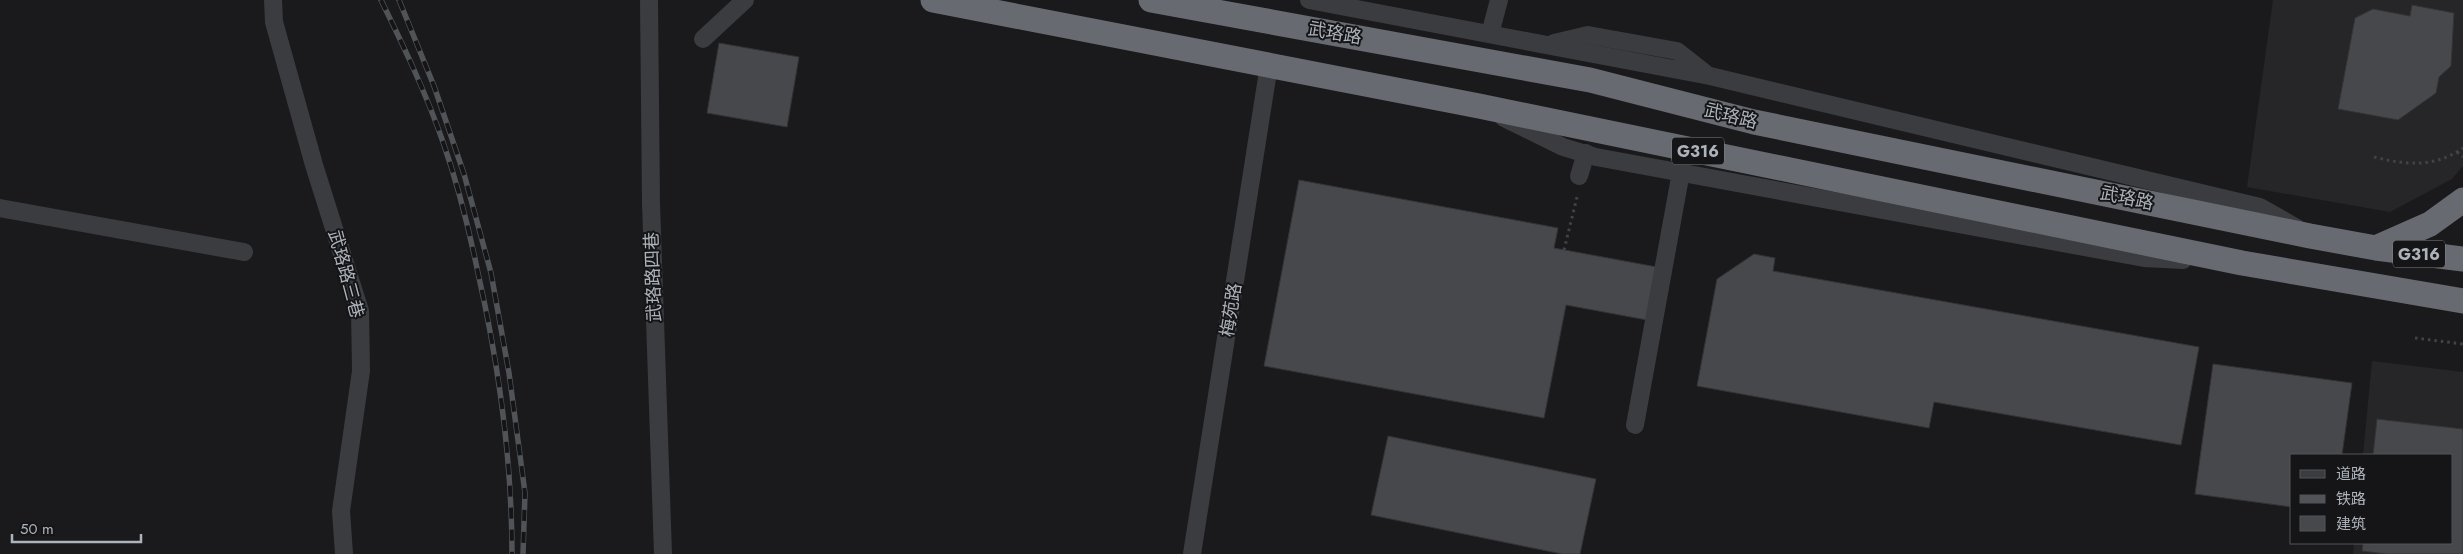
<svg xmlns="http://www.w3.org/2000/svg" width="2463" height="554" viewBox="0 0 2463 554" font-family="Jost,'Noto Sans SC',sans-serif">
<style>
.built{fill:#262628}
.building{fill:#47484b;stroke:#343437}
.lines{fill:none;stroke-linecap:round;stroke-linejoin:round}
.path{stroke:#414347;stroke-width:3;stroke-dasharray:2.5 4;stroke-linecap:butt}
.minor{stroke:#3b3c40;stroke-width:18}
.highway{stroke:#676b71;stroke-width:25}
.rail-casing{stroke:#505357;stroke-width:5.5}
.rail{stroke:#151517;stroke-width:4;stroke-dasharray:11;stroke-linecap:butt}
.labels{text-anchor:middle;dominant-baseline:central;stroke-width:4;stroke-linejoin:round;paint-order:stroke}
.shield{fill:#151517;stroke:#7f8489;stroke-width:1}
.shield-label{font-size:16px;font-weight:bold;fill:#adb3ba}
.street-label{font-size:18px;fill:#adb3ba;stroke:#151517}
</style>
<rect width="100%" height="100%" fill="#1a1a1c"/>
<!-- built -->
<g class="built">
<path d="M2273,0H2463V166L2452,179L2390,212L2247,187Z"/>
<path d="M2372,361L2463,372V554H2353L2354,543H2452V455H2363Z"/>
</g>
<!-- building -->
<g class="building">
<path d="M2412,5L2454,13L2451,66L2439,77L2436,93L2398,120L2338,109L2355,18L2373,9L2410,16Z"/>
<path d="M719,43L799,57L787,127L707,113Z"/>
<path d="M1299,180L1558,228L1554,248L1657,267L1647,320L1566,305L1544,418L1264,366Z"/>
<path d="M1754,254L1775,258L1773,271L2199,347L2181,445L1934,402L1929,428L1697,386L1717,279Z"/>
<path d="M2213,364L2352,383L2342,455H2292V507L2195,494Z"/>
<path d="M2377,419L2463,429V554H2386L2362,551L2363,543H2452V455H2373Z"/>
<path d="M1388,436L1596,479L1580,554H1562L1371,515Z"/>
</g>
<g class="lines">
<!-- path -->
<g class="path">
<path d="M2457,152L2463,157"/>
<path d="M2374,157C2406,165 2434,168 2463,148"/>
<path d="M1564,250L1578,193"/>
<path d="M2415,338L2463,344"/>
</g>
<!-- minor -->
<g class="minor">
<path d="M273,0L274,22L314,165L360,311L361,371L341,511L344,554"/>
<path d="M649,0L651,203L663,554"/>
<path d="M1309,0L1710,76L2260,207L2297,228"/>
<path d="M1490,34L1499,0"/>
<path d="M703,39L745,0"/>
<path d="M1554,43L1588,35L1677,51L1705,73"/>
<path d="M1504,118L1563,147L1596,157L2144,258L2183,260"/>
<path d="M1579,176L1586,153"/>
<path d="M0,208L244,252"/>
<path d="M1635,425L1681,172"/>
<path d="M1192,554L1269,65"/>
</g>
<!-- highway -->
<g class="highway">
<path d="M933,0L1479,106L2242,263L2463,301"/>
<path d="M1151,0L1590,80L1754,122L2310,236L2376,248L2463,259"/>
<path d="M2378,247L2430,224L2463,200"/>
</g>
<!-- rail casing -->
<g class="rail-casing">
<g id="rail">
<path d="M381,0C404,47 426,93 443,142C458,185 469,229 478,273C499,366 512,459 512,554"/>
<path d="M399,0L434,86L464,174L491,273L509,373L525,493L523,554"/>
</g>
</g>
<!-- rail -->
<use href="#rail" class="rail"/>
</g>
<g class="labels">
<!-- shield labels -->
<g class="shield">
<rect x="1672" y="137.5" width="52" height="27" rx="4"/>
<rect x="2393" y="240.5" width="52" height="27" rx="4"/>
</g>
<g class="shield-label">
<text x="1698" y="151">G316</text>
<text x="2419" y="254">G316</text>
</g>
<!-- street labels -->
<g class="street-label">
<text transform="translate(1335 33) rotate(10)">武珞路</text>
<text transform="translate(1731 116) rotate(14)">武珞路</text>
<text transform="translate(2127 198) rotate(12)">武珞路</text>
<text transform="translate(346 274) rotate(75)">武珞路三巷</text>
<text transform="translate(653 277) rotate(-92)">武珞路四巷</text>
<text transform="translate(1231 310) rotate(-81)">梅苑路</text>
</g>
</g>
<!-- legend -->
<rect x="2290" y="454" width="162" height="90" fill="#151517" stroke="#525458"/>
<rect x="2300" y="470" width="25" height="8" fill="#3b3c40" stroke="#525458"/>
<text x="2336" y="479" font-size="15" fill="#adb3ba">道路</text>
<rect x="2300" y="495" width="25" height="8" fill="#505357" stroke="#525458"/>
<text x="2336" y="504" font-size="15" fill="#adb3ba">铁路</text>
<rect x="2300" y="516" width="25" height="15" fill="#47484b" stroke="#525458"/>
<text x="2336" y="529" font-size="15" fill="#adb3ba">建筑</text>
<!-- scale -->
<path d="M12 534v8h129v-8" fill="none" stroke="#adb3ba" stroke-width="2.5"/>
<text x="20" y="534" font-size="15" fill="#adb3ba" stroke="#151517" stroke-width="4" paint-order="stroke">50 m</text>
</svg>
